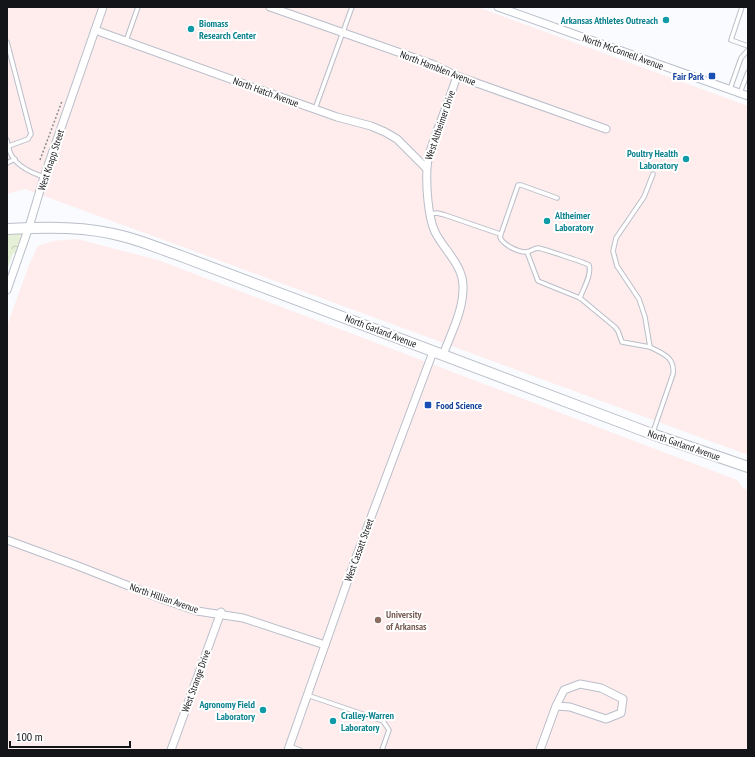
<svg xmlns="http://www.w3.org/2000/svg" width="755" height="757" viewBox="0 0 755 757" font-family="'PT Sans Narrow',sans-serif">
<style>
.education{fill:#feedec}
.park{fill:url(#park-crowns)}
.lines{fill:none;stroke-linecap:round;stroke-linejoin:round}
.service-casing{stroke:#b9bec9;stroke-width:5.5}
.minor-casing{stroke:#b9bec9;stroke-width:9}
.secondary-casing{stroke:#b9bec9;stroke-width:12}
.path{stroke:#898a8d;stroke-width:1.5;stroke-dasharray:2 2;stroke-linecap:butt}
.service{stroke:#fff;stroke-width:3.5}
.minor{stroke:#fff;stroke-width:7}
.secondary{stroke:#fff;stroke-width:10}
.culture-dot{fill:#0f9aa8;stroke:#fff;stroke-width:1.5}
.transit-dot{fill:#1a4fb4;stroke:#fff;stroke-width:1.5}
.education-dot{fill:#8d6e63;stroke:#fff;stroke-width:1.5}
.labels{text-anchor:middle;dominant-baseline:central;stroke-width:4;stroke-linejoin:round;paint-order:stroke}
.culture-label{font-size:10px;font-weight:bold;fill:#0d838f;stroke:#fff;text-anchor:end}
.street-label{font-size:10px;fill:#141519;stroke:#fff}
.transit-label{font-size:10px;font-weight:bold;fill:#164399;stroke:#fff;text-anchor:end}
.education-label{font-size:10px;font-weight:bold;fill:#785e54;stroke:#fff;text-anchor:start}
</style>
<defs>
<pattern id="park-crowns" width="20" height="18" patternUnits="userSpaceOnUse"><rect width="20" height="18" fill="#e6f0d7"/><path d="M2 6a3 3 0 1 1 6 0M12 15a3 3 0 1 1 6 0" fill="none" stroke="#c4cdb8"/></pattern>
</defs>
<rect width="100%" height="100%" fill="#fafbfe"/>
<!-- education -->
<g class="education">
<path d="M7,7H477L748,106V455L25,189L7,194Z"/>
<path d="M77,239L158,260L737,480L742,487L748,490V750H7V326L29,265L38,246L53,241Z"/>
</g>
<!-- park -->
<path class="park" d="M7,233H21L24,237L17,254L13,253L7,270Z"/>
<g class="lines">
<!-- service casing -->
<g class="service-casing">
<g id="service">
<path d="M742,7L731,40L748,46"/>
<path d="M126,41L138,7"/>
<path d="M7,42L31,134L28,139L9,146"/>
<path d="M730,89L741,58L748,50"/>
<path d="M740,93L748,72"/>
<path d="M315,109L352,7"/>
<path d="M7,140C8,145 9,152 12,156C18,167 32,173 44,177"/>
<path d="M7,163L15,159"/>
<path d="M557,198L521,185H518L500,237C503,245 518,252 526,252C530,252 534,248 538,248C544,249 583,262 589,265C592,275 583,289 580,298"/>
<path d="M430,214L437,213L445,215L500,234"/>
<path d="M527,252L538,281L580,298L615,327L618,331L622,342L650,347"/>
<path d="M653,432L673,374C675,357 663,354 650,347L645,317L639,299L617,266L613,251L616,238L644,197L653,174"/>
<path d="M307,695L383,721L389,730L382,750"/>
<path d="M289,746L300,750"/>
</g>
</g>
<!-- minor casing -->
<g class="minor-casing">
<g id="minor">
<path d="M270,7L432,64L457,76L606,129"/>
<path d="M498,7L748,96"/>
<path d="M95,30L261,90L337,117L371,126L385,132L397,139L426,168"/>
<path d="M7,290L29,227L44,177L103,7"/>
<path d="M443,355C451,333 464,310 463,285C462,264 444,250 435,232C428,217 426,186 427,169C427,156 433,143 437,131C444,113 451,94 457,76"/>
<path d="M7,540L78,566L162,599L197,611L243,618L325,645"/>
<path d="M171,750L221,612"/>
<path d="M288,750L355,560L433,352"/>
<path d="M540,750L556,706L564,690L580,684L601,688L623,699L621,713L606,719L570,707L556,706"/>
</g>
</g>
<!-- secondary casing -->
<g class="secondary-casing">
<path id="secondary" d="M7,229C47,227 87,226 126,237C145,242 163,250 181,256L652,434L748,467"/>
</g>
<!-- path -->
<path class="path" d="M40,160L62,101"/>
<!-- service -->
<use href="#service" class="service"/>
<!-- minor -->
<use href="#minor" class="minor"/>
<!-- secondary -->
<use href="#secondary" class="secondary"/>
</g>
<!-- markers -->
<g class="culture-dot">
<circle cx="666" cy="20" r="4"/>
<circle cx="191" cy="29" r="4"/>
<circle cx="686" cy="159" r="4"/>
<circle cx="547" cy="221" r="4"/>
<circle cx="263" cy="710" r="4"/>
<circle cx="333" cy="721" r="4"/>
</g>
<g class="transit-dot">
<rect x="708" y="72" width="8" height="8" rx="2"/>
<rect x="424" y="401" width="8" height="8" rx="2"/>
</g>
<circle class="education-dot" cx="378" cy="620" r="4"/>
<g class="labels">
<!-- culture labels -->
<g class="culture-label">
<text x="658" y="20">Arkansas Athletes Outreach</text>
<text x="199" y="23" text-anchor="start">Biomass<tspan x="199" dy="12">Research Center</tspan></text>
<text x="678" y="153">Poultry Health<tspan x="678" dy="12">Laboratory</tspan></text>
<text x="555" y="215" text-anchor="start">Altheimer<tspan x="555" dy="12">Laboratory</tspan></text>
<text x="255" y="704">Agronomy Field<tspan x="255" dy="12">Laboratory</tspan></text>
<text x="341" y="715" text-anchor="start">Cralley-Warren<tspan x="341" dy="12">Laboratory</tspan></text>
</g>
<!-- street labels -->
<g class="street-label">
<text transform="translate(623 52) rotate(20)">North McConnell Avenue</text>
<text transform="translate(438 68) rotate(21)">North Hamblen Avenue</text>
<text transform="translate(266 92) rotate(20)">North Hatch Avenue</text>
<text transform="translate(440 125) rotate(-71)">West Altheimer Drive</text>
<text transform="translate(51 160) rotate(-72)">West Knapp Street</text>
<text transform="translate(381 331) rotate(21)">North Garland Avenue</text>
<text transform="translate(684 445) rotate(19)">North Garland Avenue</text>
<text transform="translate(359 550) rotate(-70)">West Cassatt Street</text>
<text transform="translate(164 598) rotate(19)">North Hillian Avenue</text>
<text transform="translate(196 681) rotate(-70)">West Strange Drive</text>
</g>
<!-- transit labels -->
<g class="transit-label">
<text x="704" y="76">Fair Park</text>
<text x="436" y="405" text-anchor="start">Food Science</text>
</g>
<!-- education labels -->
<g class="education-label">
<text x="386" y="614">University<tspan x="386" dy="12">of Arkansas</tspan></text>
</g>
</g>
<!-- border -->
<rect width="755" height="757" fill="none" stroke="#141519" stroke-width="16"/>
<!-- scale -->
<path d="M10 741v6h120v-6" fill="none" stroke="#141519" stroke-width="2"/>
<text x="16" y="741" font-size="12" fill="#141519" stroke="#ffffff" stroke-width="3" paint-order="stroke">100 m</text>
</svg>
